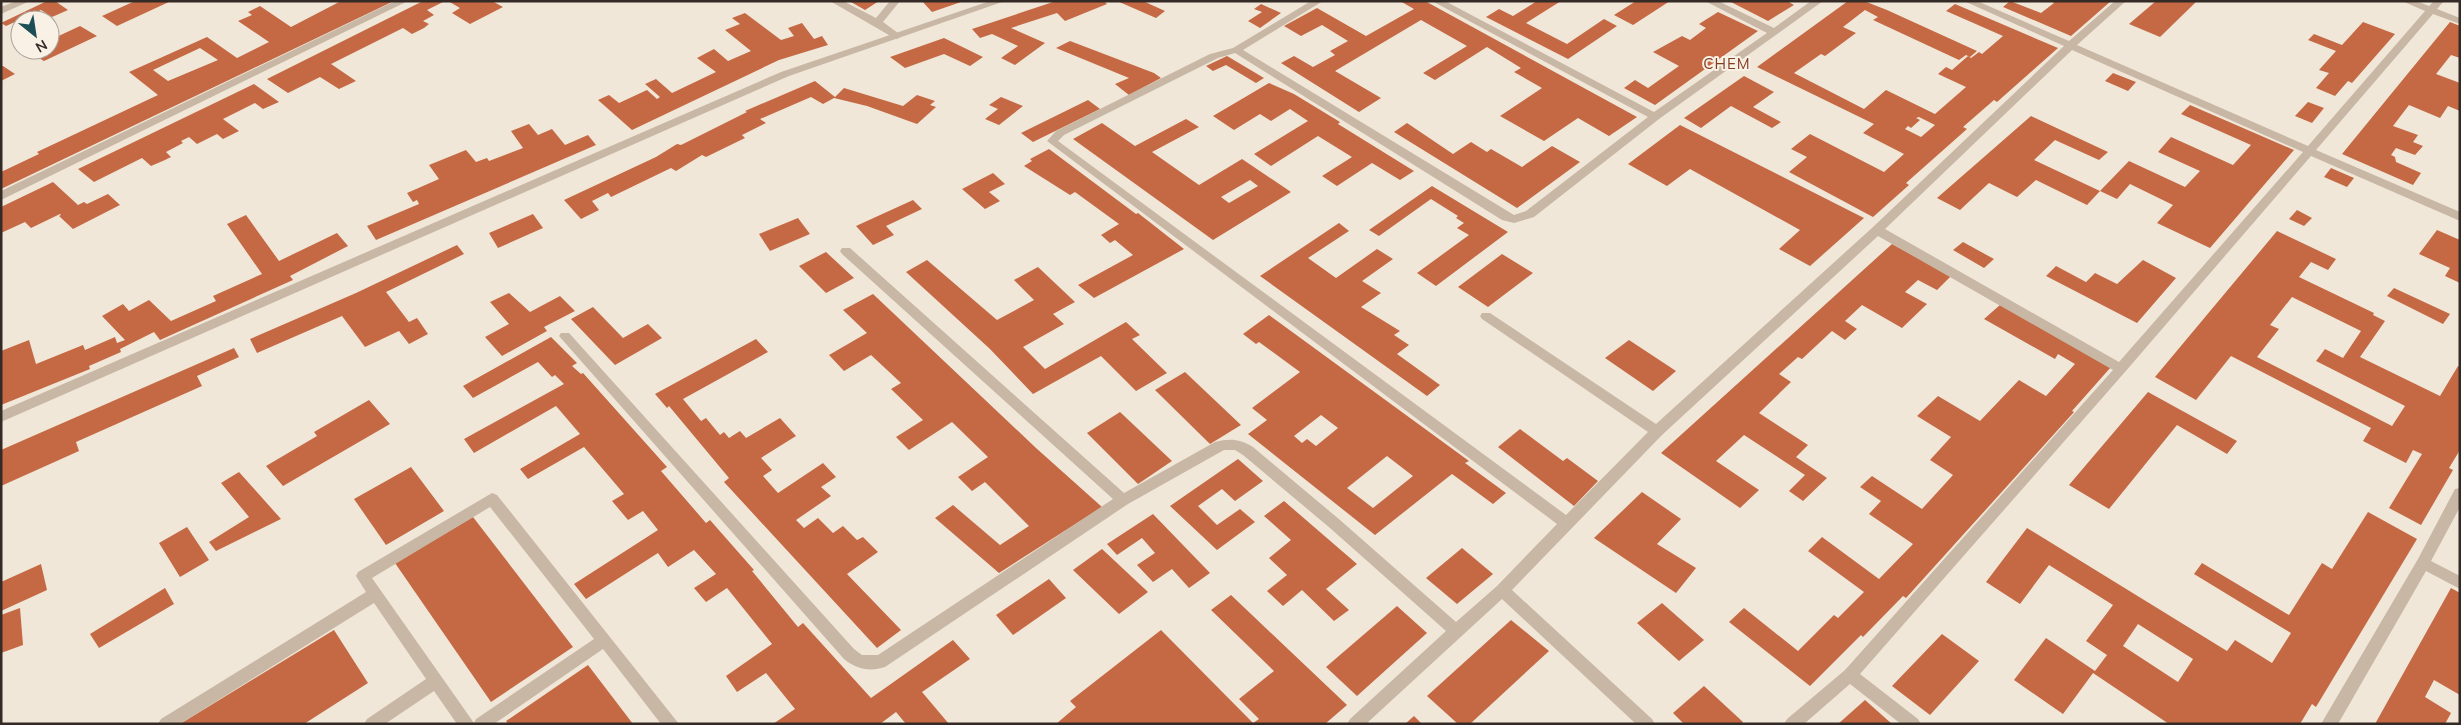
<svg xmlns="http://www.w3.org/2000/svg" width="2461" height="725" viewBox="0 0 2461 725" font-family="Mulish,sans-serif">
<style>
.building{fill:#c46944;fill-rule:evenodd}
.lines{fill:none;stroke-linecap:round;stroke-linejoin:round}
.service{fill:#c8b7a5;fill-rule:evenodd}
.minor{fill:#c8b7a5;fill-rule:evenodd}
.tertiary{fill:#c8b7a5;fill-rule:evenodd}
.labels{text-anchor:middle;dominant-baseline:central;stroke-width:4;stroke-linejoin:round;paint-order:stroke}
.far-quarter-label{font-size:15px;letter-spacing:1px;fill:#823d21;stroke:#f9f1e5}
</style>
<rect width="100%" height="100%" fill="#f1e7d9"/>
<!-- building -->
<g class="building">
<path d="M47,1H55L68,10L52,17L41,10L6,26L1,23Z"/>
<path d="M135,1H171L117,26L102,16Z"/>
<path d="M341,1H394L1,189V172L39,154L37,152L158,95L129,72L207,37L237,58L269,42L238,21L252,15L248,12L260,6L291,27ZM200,48L218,60L168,81L153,70Z"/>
<path d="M423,1H445L427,10L434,15L423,21L429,24L424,28L412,34L403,28L331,64L356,81L339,89L320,77L288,93L267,79Z"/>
<path d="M448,1H492L503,7L470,24L452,13L460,8Z"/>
<path d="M853,1H879L865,10L851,2Z"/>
<path d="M922,1H964L932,12Z"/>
<path d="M1056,1H1104L1107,4L1065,21L1057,13L1011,28L1045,43L1015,65L1001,58L1018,46L992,34L980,38L972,29Z"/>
<path d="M1117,1H1143L1165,11L1156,18Z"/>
<path d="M1400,1H1425L1637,117L1609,136L1578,118L1544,141L1500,116L1542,88L1514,72L1521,68L1487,47L1435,80L1423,73L1467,46L1421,20L1335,71L1381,98L1359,112L1281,63L1294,56L1313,67L1335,55L1330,51L1348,41L1322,25L1301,36L1284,26L1317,8L1366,36L1414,9Z"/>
<path d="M1537,1H1561L1526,23L1567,44L1604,19L1617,26L1568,59L1486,17L1499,9L1513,16Z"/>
<path d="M1636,1H1670L1633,25L1614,15Z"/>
<path d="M1729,1H1787L1794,5L1768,21Z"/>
<path d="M1848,1H1864L1887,10L1977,51L1970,57L1966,55L1959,60L1873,20L1878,17L1865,10L1843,27L1856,33L1825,56L1821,54L1794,73L1864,109L1886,90L1935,114L1966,87L1938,74L1946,67L1952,70L1968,56L1971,58L1979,52L1982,54L2003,36L1946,11L1955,4L2058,48L1997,102L1994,100L1963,127L1967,129L1906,183L1909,185L1873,217L1789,172L1807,157L1791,149L1810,134L1884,172L1904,154L1863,133L1874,124L1757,67ZM1919,117L1935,125L1921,137L1905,129L1908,126L1911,128L1920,120L1916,118Z"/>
<path d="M2010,1L2041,13L2054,3L2051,1H2111L2071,36L2003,7Z"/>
<path d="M2197,1L2160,37L2129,24L2156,1Z"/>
<path d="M1261,4L1281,13L1260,28L1248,21L1262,12L1254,9Z"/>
<path d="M1718,12L1758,31L1655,105L1624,88L1635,80L1648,88L1679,66L1653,52L1682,36L1690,40L1706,28L1699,24Z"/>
<path d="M745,13L781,40L794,36L788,28L802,23L814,39L822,36L828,45L779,60L632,130L598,100L609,95L619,103L647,90L657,99L660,97L645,84L656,79L672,93L716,72L697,58L714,49L728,61L751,51L725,30L740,24L732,18Z"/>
<path d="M2363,22L2395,34L2352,83L2348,81L2335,96L2316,88L2329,73L2319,70L2336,51L2308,40L2314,34L2342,45Z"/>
<path d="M2450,22L2460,26V58L2451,55L2436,74L2460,83V111L2448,106L2440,118L2409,105L2393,126L2418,135L2413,142L2423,146L2415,155L2396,148L2391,155L2395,157L2396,162L2421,173L2413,185L2342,154Z"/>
<path d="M80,26L97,36L44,61L27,51L50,50V40Z"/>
<path d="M944,38L983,57L970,66L944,54L905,68L890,57Z"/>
<path d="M1070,41L1154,73L1161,78L1129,95L1115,84L1129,78L1056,48Z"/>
<path d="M1227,56L1264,78L1256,83L1226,65L1213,71L1206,66Z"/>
<path d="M1,66H3L15,74L1,81Z"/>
<path d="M2113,73L2136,82L2128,91L2105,81Z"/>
<path d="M1744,76L1774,92L1753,107L1781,122L1772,128L1731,106L1701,128L1684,118Z"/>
<path d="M815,81L835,97L844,88L903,106L917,95L935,101L930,105L936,107L917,124L867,106L834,98L823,104L811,97L760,119L766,123L742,135L745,138L706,157L702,155L676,171L671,168L611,197L608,193L592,201L599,210L581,219L564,200L656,157L677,144L681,145L747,112L745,111Z"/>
<path d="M1269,83L1294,94L1340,122L1338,124L1414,171L1400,180L1372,163L1337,186L1322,176L1352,157L1318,136L1271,166L1254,154L1308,121L1290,109L1271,121L1260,114L1234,130L1213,116Z"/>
<path d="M254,84L279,102L263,109L255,103L223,119L239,131L223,139L217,134L197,144L189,137L181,141L183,143L166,152L171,157L165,160L151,166L142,158L94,182L78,169Z"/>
<path d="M1001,97L1023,106L999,125L985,119L998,109L989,105Z"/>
<path d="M1088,100L1100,109L1033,142L1021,133Z"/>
<path d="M2308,102L2324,108L2312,123L2295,116Z"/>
<path d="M2190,105L2294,150L2210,248L2157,223L2173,205L2130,184L2117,199L2100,191L2087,205L2036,180L2017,197L1989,183L1960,210L1937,198L2031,116L2108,152L2099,160L2055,140L2034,160L2100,191L2129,161L2185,187L2200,171L2158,152L2171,137L2233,165L2251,145L2181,114Z"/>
<path d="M1186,119L1199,127L1152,152L1199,185L1242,159L1291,192L1213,240L1073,139L1102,123L1135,146ZM1250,180L1258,186L1229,203L1221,197Z"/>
<path d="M1407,123L1453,154L1471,142L1487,152L1491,149L1522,167L1552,146L1580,162L1517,208L1394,132Z"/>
<path d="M529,124L538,135L552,129L565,145L588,135L596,145L376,240L367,226L419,204L417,200L413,202L407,193L439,179L429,165L466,150L476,162L487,158L489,161L523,148L511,131Z"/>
<path d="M1680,125L1864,218L1810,266L1779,249L1800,230L1690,169L1667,186L1628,164Z"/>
<path d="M1049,149L1136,214L1138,213L1184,249L1094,298L1078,285L1133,255L1115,240L1110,243L1101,235L1119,224L1075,192L1070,195L1024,166L1032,161L1030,159Z"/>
<path d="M2331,168L2354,178L2347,187L2324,177Z"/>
<path d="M993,173L1005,184L989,192L1000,201L985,209L962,189Z"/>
<path d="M53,182L78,205L84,202L87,204L108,194L120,205L73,229L59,216L61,215L60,214L31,228L25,222L1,233V207Z"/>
<path d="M1432,186L1508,232L1436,286L1417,273L1469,235L1457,228L1464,223L1456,218L1458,216L1431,199L1379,236L1369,230Z"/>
<path d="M913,200L922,209L886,226L894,235L873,245L856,226Z"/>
<path d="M2297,210L2312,218L2304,226L2289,219Z"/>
<path d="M533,214L543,228L498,248L489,233Z"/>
<path d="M246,215L279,261L337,233L348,246L290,276L293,280L160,340L154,332L120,349L121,352L89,366L90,369L1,405V351L29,340L36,364L83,345L85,350L115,337L117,343L125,340L102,316L123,304L129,311L149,300L171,321L216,301L213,296L262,274L227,224Z"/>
<path d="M798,218L810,234L770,251L759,234Z"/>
<path d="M1339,223L1349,231L1308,258L1336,278L1377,249L1393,259L1362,281L1381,293L1361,307L1400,331L1394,335L1409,345L1397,354L1440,385L1427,396L1260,276Z"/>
<path d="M2437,230L2460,240V283L2445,276L2450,268L2419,254Z"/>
<path d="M2277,231L2336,259L2328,270L2311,262L2299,277L2374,313L2373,315L2385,321L2360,357L2440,396L2458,366L2460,367V450L2449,468L2453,470L2421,525L2389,508L2422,454L2413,450L2406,463L2363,441L2371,428L2231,356L2196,400L2155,377ZM2292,297L2361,331L2343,358L2325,349L2316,361L2405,406L2392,426L2257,357L2279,329L2270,325Z"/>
<path d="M1963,242L1994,259L1984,268L1953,250Z"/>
<path d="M1892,244L1951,276L1937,290L1918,280L1905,292L1927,304L1902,328L1862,305L1845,321L1857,329L1845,340L1832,331L1802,359L1798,357L1779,374L1791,382L1759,413L1808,445L1796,457L1827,478L1803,501L1789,491L1805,475L1744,435L1716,461L1759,490L1740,508L1661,453Z"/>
<path d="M457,245L464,254L386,292L409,322L417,318L428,334L409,344L399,331L365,347L342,316L257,353L250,339L356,293Z"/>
<path d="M826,252L854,278L826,293L799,266Z"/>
<path d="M1502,254L1533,273L1488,307L1458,287Z"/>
<path d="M927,260L997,320L1034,300L1014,280L1038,267L1075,302L1053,314L1064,324L1023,347L1045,369L1126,322L1140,335L1132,339L1167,373L1136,391L1101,356L1033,394L990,349L906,272Z"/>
<path d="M2143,260L2176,278L2137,323L2046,276L2056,266L2086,282L2095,273L2117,284Z"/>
<path d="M2394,288L2450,314L2443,324L2387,296Z"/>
<path d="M509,293L530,312L560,296L575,311L544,327L547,331L502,356L485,337L509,324L490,302Z"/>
<path d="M873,294L1036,448L1102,507L999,573L935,518L953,505L1000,545L1029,526L985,482L972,491L958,477L988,457L952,422L909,450L896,437L923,420L891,389L901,383L871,355L844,371L829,355L867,333L843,310Z"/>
<path d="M2000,305L2111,367L2072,411L2074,412L1906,598L1903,596L1863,637L1861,635L1810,686L1729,622L1744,608L1798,651L1834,615L1838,618L1864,592L1808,551L1822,537L1879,579L1913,544L1869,514L1881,501L1860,487L1872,476L1922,509L1953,475L1930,460L1951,437L1917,416L1938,396L1980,421L2019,380L2046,396L2075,364L2058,354L2055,359L1984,319Z"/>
<path d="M593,307L623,338L648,324L662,338L615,365L571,319Z"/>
<path d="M1269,315L1469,461L1465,463L1506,493L1493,504L1452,474L1375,535L1248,434L1267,420L1252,408L1300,372L1259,342L1256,344L1243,334ZM1321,415L1338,428L1316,446L1307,439L1302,443L1294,436ZM1387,456L1413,476L1373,508L1347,488Z"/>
<path d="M551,337L577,363L572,366L581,374L583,373L667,467L661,471L706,523L710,520L754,570L752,571L798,627L803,623L871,698L953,640L970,659L922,692L949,724H906L896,712L880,724H773L795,709L766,673L737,692L726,676L772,644L727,588L706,602L694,588L716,574L694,550L668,567L658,553L586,599L574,584L658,530L643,511L628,520L612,501L624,494L584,447L528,479L520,469L580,434L556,406L474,453L464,439L564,384L555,375L552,377L538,362L473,398L463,386Z"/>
<path d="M756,339L768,352L683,399L701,421L706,418L720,435L724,432L729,438L740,431L746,438L780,418L796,436L761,458L772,470L763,476L778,493L823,463L836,477L821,487L831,496L796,520L804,528L818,518L833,533L843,526L857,540L863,537L878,552L847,574L901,630L877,648L724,482L729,478L669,406L667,408L655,394Z"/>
<path d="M1629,340L1676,371L1653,391L1605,358Z"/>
<path d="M234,348L239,357L197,376L202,386L76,442L79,451L1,486V450Z"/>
<path d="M1185,372L1241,425L1210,444L1155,390Z"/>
<path d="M2148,392L2237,441L2227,454L2177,425L2109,509L2069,485Z"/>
<path d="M369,400L390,424L283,486L266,466L317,436L314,432Z"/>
<path d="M1120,412L1172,461L1138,484L1087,433Z"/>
<path d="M1520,429L1563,461L1567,458L1598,481L1574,506L1498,447Z"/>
<path d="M1238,459L1263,481L1235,501L1222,489L1198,506L1217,525L1240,509L1255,522L1217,550L1170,506Z"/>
<path d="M411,467L444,511L386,545L354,499Z"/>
<path d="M239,472L281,519L216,551L209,542L249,517L221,483Z"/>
<path d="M1642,492L1681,519L1657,544L1696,568L1676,593L1594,538Z"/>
<path d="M1284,501L1357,564L1326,589L1349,610L1334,621L1302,590L1283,606L1267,591L1287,575L1269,558L1291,540L1264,516Z"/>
<path d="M2368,512L2417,539L2316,707L2312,704L2300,724H2169L2093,673L2063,714L2014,680L2046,638L2095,671L2107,655L2086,641L2113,605L2049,565L2020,604L1986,582L2027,528L2227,651L2235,640L2272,663L2291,633L2194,574L2202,563L2289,615L2322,563L2332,569ZM2138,624L2193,659L2178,682L2123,646Z"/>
<path d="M1153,514L1210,573L1189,588L1172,569L1153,582L1137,565L1155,553L1142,538L1117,555L1107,544Z"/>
<path d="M473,517L573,647L491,702L395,563Z"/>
<path d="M187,527L209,560L180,577L159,543Z"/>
<path d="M1462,548L1493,574L1457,604L1426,578Z"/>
<path d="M1102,549L1148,592L1119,614L1073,570Z"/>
<path d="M41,564L47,590L1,611V582Z"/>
<path d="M1049,579L1066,598L1013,635L996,615Z"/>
<path d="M165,588L174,604L99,648L90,634Z"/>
<path d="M2451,588L2460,593V695L2434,680L2425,697L2451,713L2445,724H2375Z"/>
<path d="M1231,595L1347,705L1325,724H1056L1076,707L1070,701L1161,630L1253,723L1259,719L1239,699L1274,671L1211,610Z"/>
<path d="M1662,603L1704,640L1679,661L1637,623Z"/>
<path d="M1397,606L1427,633L1357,696L1326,667Z"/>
<path d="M20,608L23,645L1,653V615Z"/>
<path d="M1511,620L1549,651L1470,724H1458L1427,696Z"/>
<path d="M334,630L368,683L304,724H180Z"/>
<path d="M1942,634L1979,661L1930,715L1892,686Z"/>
<path d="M588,665L633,724H508L506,721Z"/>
<path d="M1704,686L1743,722L1741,724H1684L1673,713Z"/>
<path d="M1865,700L1892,724H1838Z"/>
<path d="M1414,716L1422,724H1405Z"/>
</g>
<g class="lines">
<!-- service -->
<g class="service">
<path d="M395,1H408L1,200V191Z"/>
<path d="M830,1H843L876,18L890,1H900L883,22L902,36L897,39L894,38Z"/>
<path d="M1311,1H1323L1243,50L1514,215L1526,211L1648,117L1432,1H1445L1654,112L1767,33L1705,1H1718L1774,28L1811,1H1823L1659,119L1534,217L1514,223L1502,220L1235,53L1218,58L1064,135L1058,141L1566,515L1648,432L1482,319L1480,316L1482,313H1490L1656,424L1873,227L2064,46L1964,1H1977L2069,41L2115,1H2126L2077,45L2308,146L2425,11L2402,1H2416L2429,6L2434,1H2444L2437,9L2460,18V24L2433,14L2316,150L2460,212V221L2311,156L2125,372L1860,674L1918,719L1921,724H1901L1850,684L1804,724H1784L1787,719L1845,670L2113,370L1878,236L1662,435L1512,590L1652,719L1655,724H1636L1502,599L1366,724H1347L1350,719L1446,631L1330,528L1243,455L1235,450H1224L1128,504L885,667C870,672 856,669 844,659L559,336L561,333H569L854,649L862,655H878L1113,499L842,254L840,251L842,248H850L1124,493L1215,442C1230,438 1240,439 1253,447L1340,520L1456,622L1497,586L1557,524L1047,141L1056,131L1210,54L1233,48ZM2072,50L2303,152L2119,362L1885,229Z"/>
<path d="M2460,488V507L2431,561L2460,576V589L2426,571L2338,724H2321L2418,559L2455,489Z"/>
<path d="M492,493L497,495L679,724H661L603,649L494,724H457L434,691L385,724H364L367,719L426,679L374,603L180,724H158L161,719L366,592L356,576L358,572ZM490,507L594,639L476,719L474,723L372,578Z"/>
</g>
<!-- minor -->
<path class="minor" d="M16,1H30L1,14V7Z"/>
<!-- tertiary -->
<path class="tertiary" d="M990,1H1005L789,76L1,422V411L781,72Z"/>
</g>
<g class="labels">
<!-- far-quarter labels -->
<g class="far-quarter-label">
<text x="1727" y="63">CHEM</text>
</g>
</g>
<!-- border -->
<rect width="2461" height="725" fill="none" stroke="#342b26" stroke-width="5"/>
<!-- north arrow -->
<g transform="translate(35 35) rotate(150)"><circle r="24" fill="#f9f1e5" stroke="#aaa299"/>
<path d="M0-4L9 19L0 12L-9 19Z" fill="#1d4e55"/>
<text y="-8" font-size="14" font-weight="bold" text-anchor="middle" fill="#342b26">N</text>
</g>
</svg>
